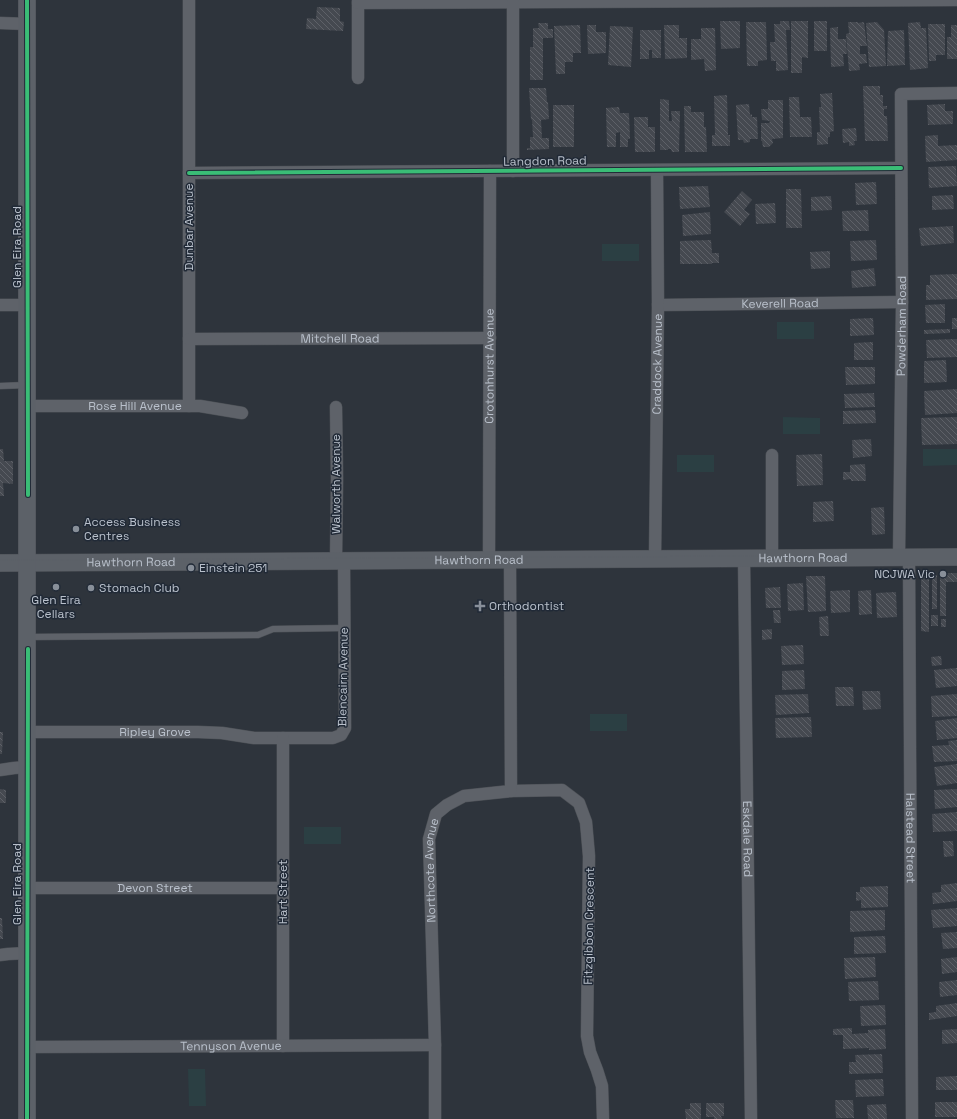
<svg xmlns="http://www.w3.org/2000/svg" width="957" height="1119" viewBox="0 0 957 1119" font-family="'Space Grotesk',sans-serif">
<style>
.grass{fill:#2b3f43}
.building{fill:url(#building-back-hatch)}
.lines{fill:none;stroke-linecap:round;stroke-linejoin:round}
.service-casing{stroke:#4c5056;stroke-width:7}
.minor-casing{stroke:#4c5056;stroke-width:13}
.secondary-casing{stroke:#4c5056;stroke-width:18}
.service{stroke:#5e6269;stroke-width:6}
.minor{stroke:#5e6269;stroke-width:12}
.secondary{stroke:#5c6168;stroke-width:17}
.tram{stroke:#5c6168;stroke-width:1}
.cycleway-casing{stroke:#212a37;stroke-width:6}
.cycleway{stroke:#3abd76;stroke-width:4}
.poi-dot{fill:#888f99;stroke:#212a37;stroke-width:1.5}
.labels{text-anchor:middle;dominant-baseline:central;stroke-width:3;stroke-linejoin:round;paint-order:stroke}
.street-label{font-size:12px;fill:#b9c0cb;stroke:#212a37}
.poi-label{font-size:12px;fill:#b9c0cb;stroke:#212a37;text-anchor:start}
</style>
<defs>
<pattern id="building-back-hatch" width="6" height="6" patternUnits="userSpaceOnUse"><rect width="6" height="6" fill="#454950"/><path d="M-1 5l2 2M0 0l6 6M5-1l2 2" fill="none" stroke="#5e6168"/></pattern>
</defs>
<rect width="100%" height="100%" fill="#2e343c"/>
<!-- grass -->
<g class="grass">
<rect x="602" y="244" width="37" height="17"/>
<rect x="777" y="322" width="37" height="17"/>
<path d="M783,417L820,418V434H783Z"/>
<path d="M923,449H957V465L923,466Z"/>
<rect x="677" y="455" width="37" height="17"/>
<rect x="590" y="714" width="37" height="17"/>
<rect x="304" y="827" width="37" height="17"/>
<path d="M188,1069H205L206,1106H189Z"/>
</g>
<!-- building -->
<g class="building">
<path d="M317,7L340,8V21L344,22L343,31L306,29L307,18L316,19Z"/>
<path d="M720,21H740V48L721,49Z"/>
<path d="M780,21H789L790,30H786L788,70L776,71V61H771L770,42H775L774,24H780Z"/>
<path d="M791,21H808V58L802,57V73H791Z"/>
<rect x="814" y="21" width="13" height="30"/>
<path d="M746,22H766L767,60L758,61V66H747Z"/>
<path d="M848,22H858V23L864,22L867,46H860V54H866L867,63L859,64L860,70L849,71L846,34L849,33Z"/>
<path d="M877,22L884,30L886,66L869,67L866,23Z"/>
<path d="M920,22L921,28H926L928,68L910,70L908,23Z"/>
<path d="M538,23H548V29H553V38H543V80H530V47H533V28H539Z"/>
<path d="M928,24H945V55H936V61H929Z"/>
<path d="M580,25L581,53H573V62H565V74H556L554,26Z"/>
<path d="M587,25H596V32H606V53L588,54Z"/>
<path d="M664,25H679V38H687V58L665,59Z"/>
<path d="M951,25H957V59H947V37H951Z"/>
<path d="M610,26L633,27L631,67L608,65Z"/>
<path d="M838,27V39H846L847,54H843L844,66L831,67L830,28Z"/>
<path d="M701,28H715L716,70L705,71L704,59L691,60V39H701Z"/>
<path d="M640,30H661V58H652V50H649V59H640Z"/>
<path d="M904,30L905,65L887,66L888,31Z"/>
<path d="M863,86H880V95H883V106H887V109H884V116H887L888,141H865Z"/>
<path d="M529,88H546L547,102H548L549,119L541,120L542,138H549V149L527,150V148H530V137H533L532,119L531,120Z"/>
<path d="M832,93L834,131L830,132V137H828V144L817,145V132H820L819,107H821L820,94Z"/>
<path d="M727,95L728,135H730V146H712V135H715L714,96Z"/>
<path d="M789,97H799L800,117H811L812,137H790Z"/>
<path d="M660,99L669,100V121H672L671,111H680L679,152H672L671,149H668V150H660Z"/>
<path d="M768,100H783V138L772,139L773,143L769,147H763L762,141H761V123H769L770,121L762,120L761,109H768Z"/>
<path d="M749,104L750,115L752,114V117H757L758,139H750V142L744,143L743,140H738L736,105Z"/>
<path d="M945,104V111H953V124L928,125L927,105Z"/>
<rect x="553" y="105" width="21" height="42"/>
<path d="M684,106H691V112H704V127H706L707,152H685Z"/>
<path d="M619,107L620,113H629L630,139H628V147H620V132L616,133V147H607L606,108Z"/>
<path d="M634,117H648V127H655V152H635Z"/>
<path d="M856,128L857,141H854L855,145L849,146V142L843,143L842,129Z"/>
<path d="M938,135V146L957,145V160L926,162L925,136Z"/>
<path d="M956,166L957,186L929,188L928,167Z"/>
<path d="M876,182L877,204L856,205L855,183Z"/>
<path d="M708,186L710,207L680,209L679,187Z"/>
<path d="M786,189H801L802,228H786Z"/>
<path d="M742,191L752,200L744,210L750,214L740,226L724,212Z"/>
<path d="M953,195L954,209L932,210V196Z"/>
<path d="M831,196L832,210L811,211V197Z"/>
<path d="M775,203L776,223L756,224L755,204Z"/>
<path d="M868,210L869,231H843L842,211Z"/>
<path d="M710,212L711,234L683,236L682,215Z"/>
<path d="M953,226L954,243L921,246L919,228Z"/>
<path d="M711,240L712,253H719V263H712V264H680V241Z"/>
<path d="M876,240L877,260L851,261L850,241Z"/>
<path d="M830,251V268L811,269L810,252Z"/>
<path d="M874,268L876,286L852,288L851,271Z"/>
<path d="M957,274V299L926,300V285H930V275Z"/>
<path d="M945,304V323H926L925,305Z"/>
<path d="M873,318L874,335L850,336V319Z"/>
<rect x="952" y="318" width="5" height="11"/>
<path d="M950,329V333L924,334V330Z"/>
<path d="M957,339V357L927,358L926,340Z"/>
<path d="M873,342V360H854V343Z"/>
<path d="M946,360L947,382L924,383V361Z"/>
<path d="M845,367H875V384L846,385Z"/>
<path d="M957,389V413L925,415L924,391Z"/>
<path d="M874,393L875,407L845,408L844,394Z"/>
<path d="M875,410L876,423L843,424V411Z"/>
<path d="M957,417V444L922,445L921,418Z"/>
<path d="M871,439L872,456L853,458L852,440Z"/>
<path d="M0,449H3L4,461H13V484L3,483L4,496H0Z"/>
<path d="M822,454L823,485L797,486L796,455Z"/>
<path d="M865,464L866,481H851V479L843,480V472H850V465Z"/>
<path d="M833,501L834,521L813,522V502Z"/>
<path d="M884,507L885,534L872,535L871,508Z"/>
<path d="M940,573H957V582H946V616H940Z"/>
<rect x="932" y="575" width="5" height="34"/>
<path d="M806,576H825L826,611L808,612Z"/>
<path d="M921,576H929V632L921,631Z"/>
<path d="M803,583L804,610L788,611L787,584Z"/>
<path d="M780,587L781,608H766L765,588Z"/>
<path d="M850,590V612L831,613L830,591Z"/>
<path d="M871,590L872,614L859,615L858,591Z"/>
<path d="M896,592L897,617L877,618L876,593Z"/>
<path d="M773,610H780L781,623H774Z"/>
<rect x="931" y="615" width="7" height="11"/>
<path d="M828,616L829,636H820L819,617Z"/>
<rect x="941" y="619" width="5" height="8"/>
<path d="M772,629V639L762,640V630Z"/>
<path d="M803,645L804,664L782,665L781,646Z"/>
<path d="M941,656L942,665L932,666L931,657Z"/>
<path d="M957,668V686L936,688L934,670Z"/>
<path d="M804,670L805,689L782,690V671Z"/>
<path d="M835,687H853L854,706H836Z"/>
<path d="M862,691H880L881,709L863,710Z"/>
<path d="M808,694L809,713L776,715L775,695Z"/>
<path d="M957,694V716L932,717L931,696Z"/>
<path d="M811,717L812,737L776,738L775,718Z"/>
<path d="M957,718V738L937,740L935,721Z"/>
<path d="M0,732H3L2,754H0Z"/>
<path d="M957,740V761L934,762L932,746L949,745L948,741Z"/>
<path d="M957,764V783L937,786L934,767Z"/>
<path d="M0,789L6,790V803H0Z"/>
<path d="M957,789V807L935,809L934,790Z"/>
<path d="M957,812V831L933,832L932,814Z"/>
<path d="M943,841H953L954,856L944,857Z"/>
<path d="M957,883V901L933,904L932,893L941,892V885Z"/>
<path d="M888,886V907L861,908V900L856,901V892H860V887Z"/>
<path d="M957,908V926L933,928L931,910Z"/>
<path d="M885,910V930L850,932V911Z"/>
<path d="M0,918H2L3,939H0Z"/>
<path d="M957,932V948L943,949L941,933Z"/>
<path d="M885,936L886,953L854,954V937Z"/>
<path d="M875,957L876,977L845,979L844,958Z"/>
<path d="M957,957V972L942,974L941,959Z"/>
<path d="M957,980V995L940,997L939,982Z"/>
<path d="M878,981L879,1000L849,1001L848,982Z"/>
<path d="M957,1003V1016L929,1020V1013L936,1012V1006Z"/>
<path d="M885,1005L886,1025L861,1026L860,1006Z"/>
<path d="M852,1028V1034L868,1033V1030L885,1029L886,1049L869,1050V1048L843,1049V1035H833V1029Z"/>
<path d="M957,1029V1043L942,1044V1030Z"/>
<path d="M882,1054L883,1073L849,1074V1062H856L855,1055Z"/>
<path d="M957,1076V1090H936V1077Z"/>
<path d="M883,1079L884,1096L856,1097L855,1080Z"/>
<path d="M835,1100H853L854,1118H836Z"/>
<rect x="935" y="1102" width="22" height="15"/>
<path d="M690,1103H701V1119H686L685,1109H690Z"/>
<path d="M706,1103H724V1116H721L722,1119H714V1117H706Z"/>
<path d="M886,1104L887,1119H868L867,1105Z"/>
</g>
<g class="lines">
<!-- service casing -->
<g class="service-casing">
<g id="service">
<path d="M0,386L26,385"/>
<path d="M28,637L258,635L273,629L344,628"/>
</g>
</g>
<!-- minor casing -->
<g class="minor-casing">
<g id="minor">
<path d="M189,0V406"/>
<path d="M358,0V78"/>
<path d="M358,3L957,0"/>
<path d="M0,23L27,24"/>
<path d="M513,171V2"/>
<path d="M189,173L901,168"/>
<path d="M0,305H27"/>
<path id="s1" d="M658,305L902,302"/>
<path id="s2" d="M189,339L490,338"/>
<path id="s3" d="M28,406H200L242,413"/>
<path d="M336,407L337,479L336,561"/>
<path id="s4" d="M899,557L902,302L901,94L957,93"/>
<path id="s5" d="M909,557L912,1119"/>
<path id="s6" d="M744,558L751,1119"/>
<path d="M772,558V455"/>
<path id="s7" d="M655,559L658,305L657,170"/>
<path id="s8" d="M489,560L490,171"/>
<path id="s9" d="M27,732H198L222,733L254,738H333L341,735L345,728V724L344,560"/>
<path d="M0,770L14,768L27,767"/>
<path d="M511,791L562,790L579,803L586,822L589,856L587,1036L590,1052L597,1070L602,1086L603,1119"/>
<path id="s10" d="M28,888H283"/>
<path d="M0,955L8,954L27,953"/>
<path d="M283,1046V738"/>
<path id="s11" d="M27,1047L435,1045"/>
<path id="s12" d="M435,1119V1045L429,839L436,814L447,805L464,796L511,791L510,560"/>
</g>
</g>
<!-- secondary casing -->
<g class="secondary-casing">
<g id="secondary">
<path id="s13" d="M0,563L957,557"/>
<path d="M27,1119V0"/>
</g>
</g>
<!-- service -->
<use href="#service" class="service"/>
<!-- minor -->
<use href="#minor" class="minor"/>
<!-- secondary -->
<use href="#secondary" class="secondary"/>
<!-- tram -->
<path class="tram" d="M0,560L957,555"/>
<!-- cycleway casing -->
<g class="cycleway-casing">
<g id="cycleway">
<path d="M27,0L28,495"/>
<path d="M189,173L901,168"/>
<path d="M27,1119L28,649"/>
</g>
</g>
<!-- cycleway -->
<use href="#cycleway" class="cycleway"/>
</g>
<!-- markers -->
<g class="poi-dot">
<circle cx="76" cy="529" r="4"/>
<circle cx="191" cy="568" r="4"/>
<circle cx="943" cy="574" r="4"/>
<circle cx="56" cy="587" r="4"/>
<circle cx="91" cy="588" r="4"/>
<path d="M478 600h4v4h4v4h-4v4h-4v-4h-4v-4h4z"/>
</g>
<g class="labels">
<!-- street labels -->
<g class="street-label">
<text transform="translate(545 161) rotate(-1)">Langdon Road</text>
<text transform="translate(189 227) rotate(-90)">Dunbar Avenue</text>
<text transform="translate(17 247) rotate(-90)">Glen Eira Road</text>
<text stroke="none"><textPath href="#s1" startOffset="122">Keverell Road</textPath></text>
<text stroke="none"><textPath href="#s4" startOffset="231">Powderham Road</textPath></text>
<text stroke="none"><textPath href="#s2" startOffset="151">Mitchell Road</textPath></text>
<text stroke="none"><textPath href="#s7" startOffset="195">Craddock Avenue</textPath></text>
<text stroke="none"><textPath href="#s8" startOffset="194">Crotonhurst Avenue</textPath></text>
<text stroke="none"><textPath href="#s3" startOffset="107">Rose Hill Avenue</textPath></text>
<text transform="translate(336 484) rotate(-90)">Walworth Avenue</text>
<text stroke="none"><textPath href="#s13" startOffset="803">Hawthorn Road</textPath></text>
<text stroke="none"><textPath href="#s13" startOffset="479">Hawthorn Road</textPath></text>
<text stroke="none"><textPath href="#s13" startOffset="131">Hawthorn Road</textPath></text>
<text transform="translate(343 677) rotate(-89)">Blencairn Avenue</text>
<text stroke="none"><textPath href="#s9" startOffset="128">Ripley Grove</textPath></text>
<text stroke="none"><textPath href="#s5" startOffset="281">Halstead Street</textPath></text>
<text stroke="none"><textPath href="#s6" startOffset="281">Eskdale Road</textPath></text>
<text stroke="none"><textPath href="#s12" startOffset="249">Northcote Avenue</textPath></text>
<text transform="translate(17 884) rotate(-90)">Glen Eira Road</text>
<text stroke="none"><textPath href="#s10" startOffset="127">Devon Street</textPath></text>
<text transform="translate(283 892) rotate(-90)">Hart Street</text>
<text transform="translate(589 926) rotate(-89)">Fitzgibbon Crescent</text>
<text stroke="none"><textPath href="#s11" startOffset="204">Tennyson Avenue</textPath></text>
</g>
<!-- poi labels -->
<g class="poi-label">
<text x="84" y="522">Access Business<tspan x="84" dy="14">Centres</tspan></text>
<text x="199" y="568">Einstein 251</text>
<text x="935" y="574" text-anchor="end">NCJWA Vic</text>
<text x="99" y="588">Stomach Club</text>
<text x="56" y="600" text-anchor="middle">Glen Eira<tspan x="56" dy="14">Cellars</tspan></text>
<text x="489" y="606">Orthodontist</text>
</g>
</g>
</svg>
